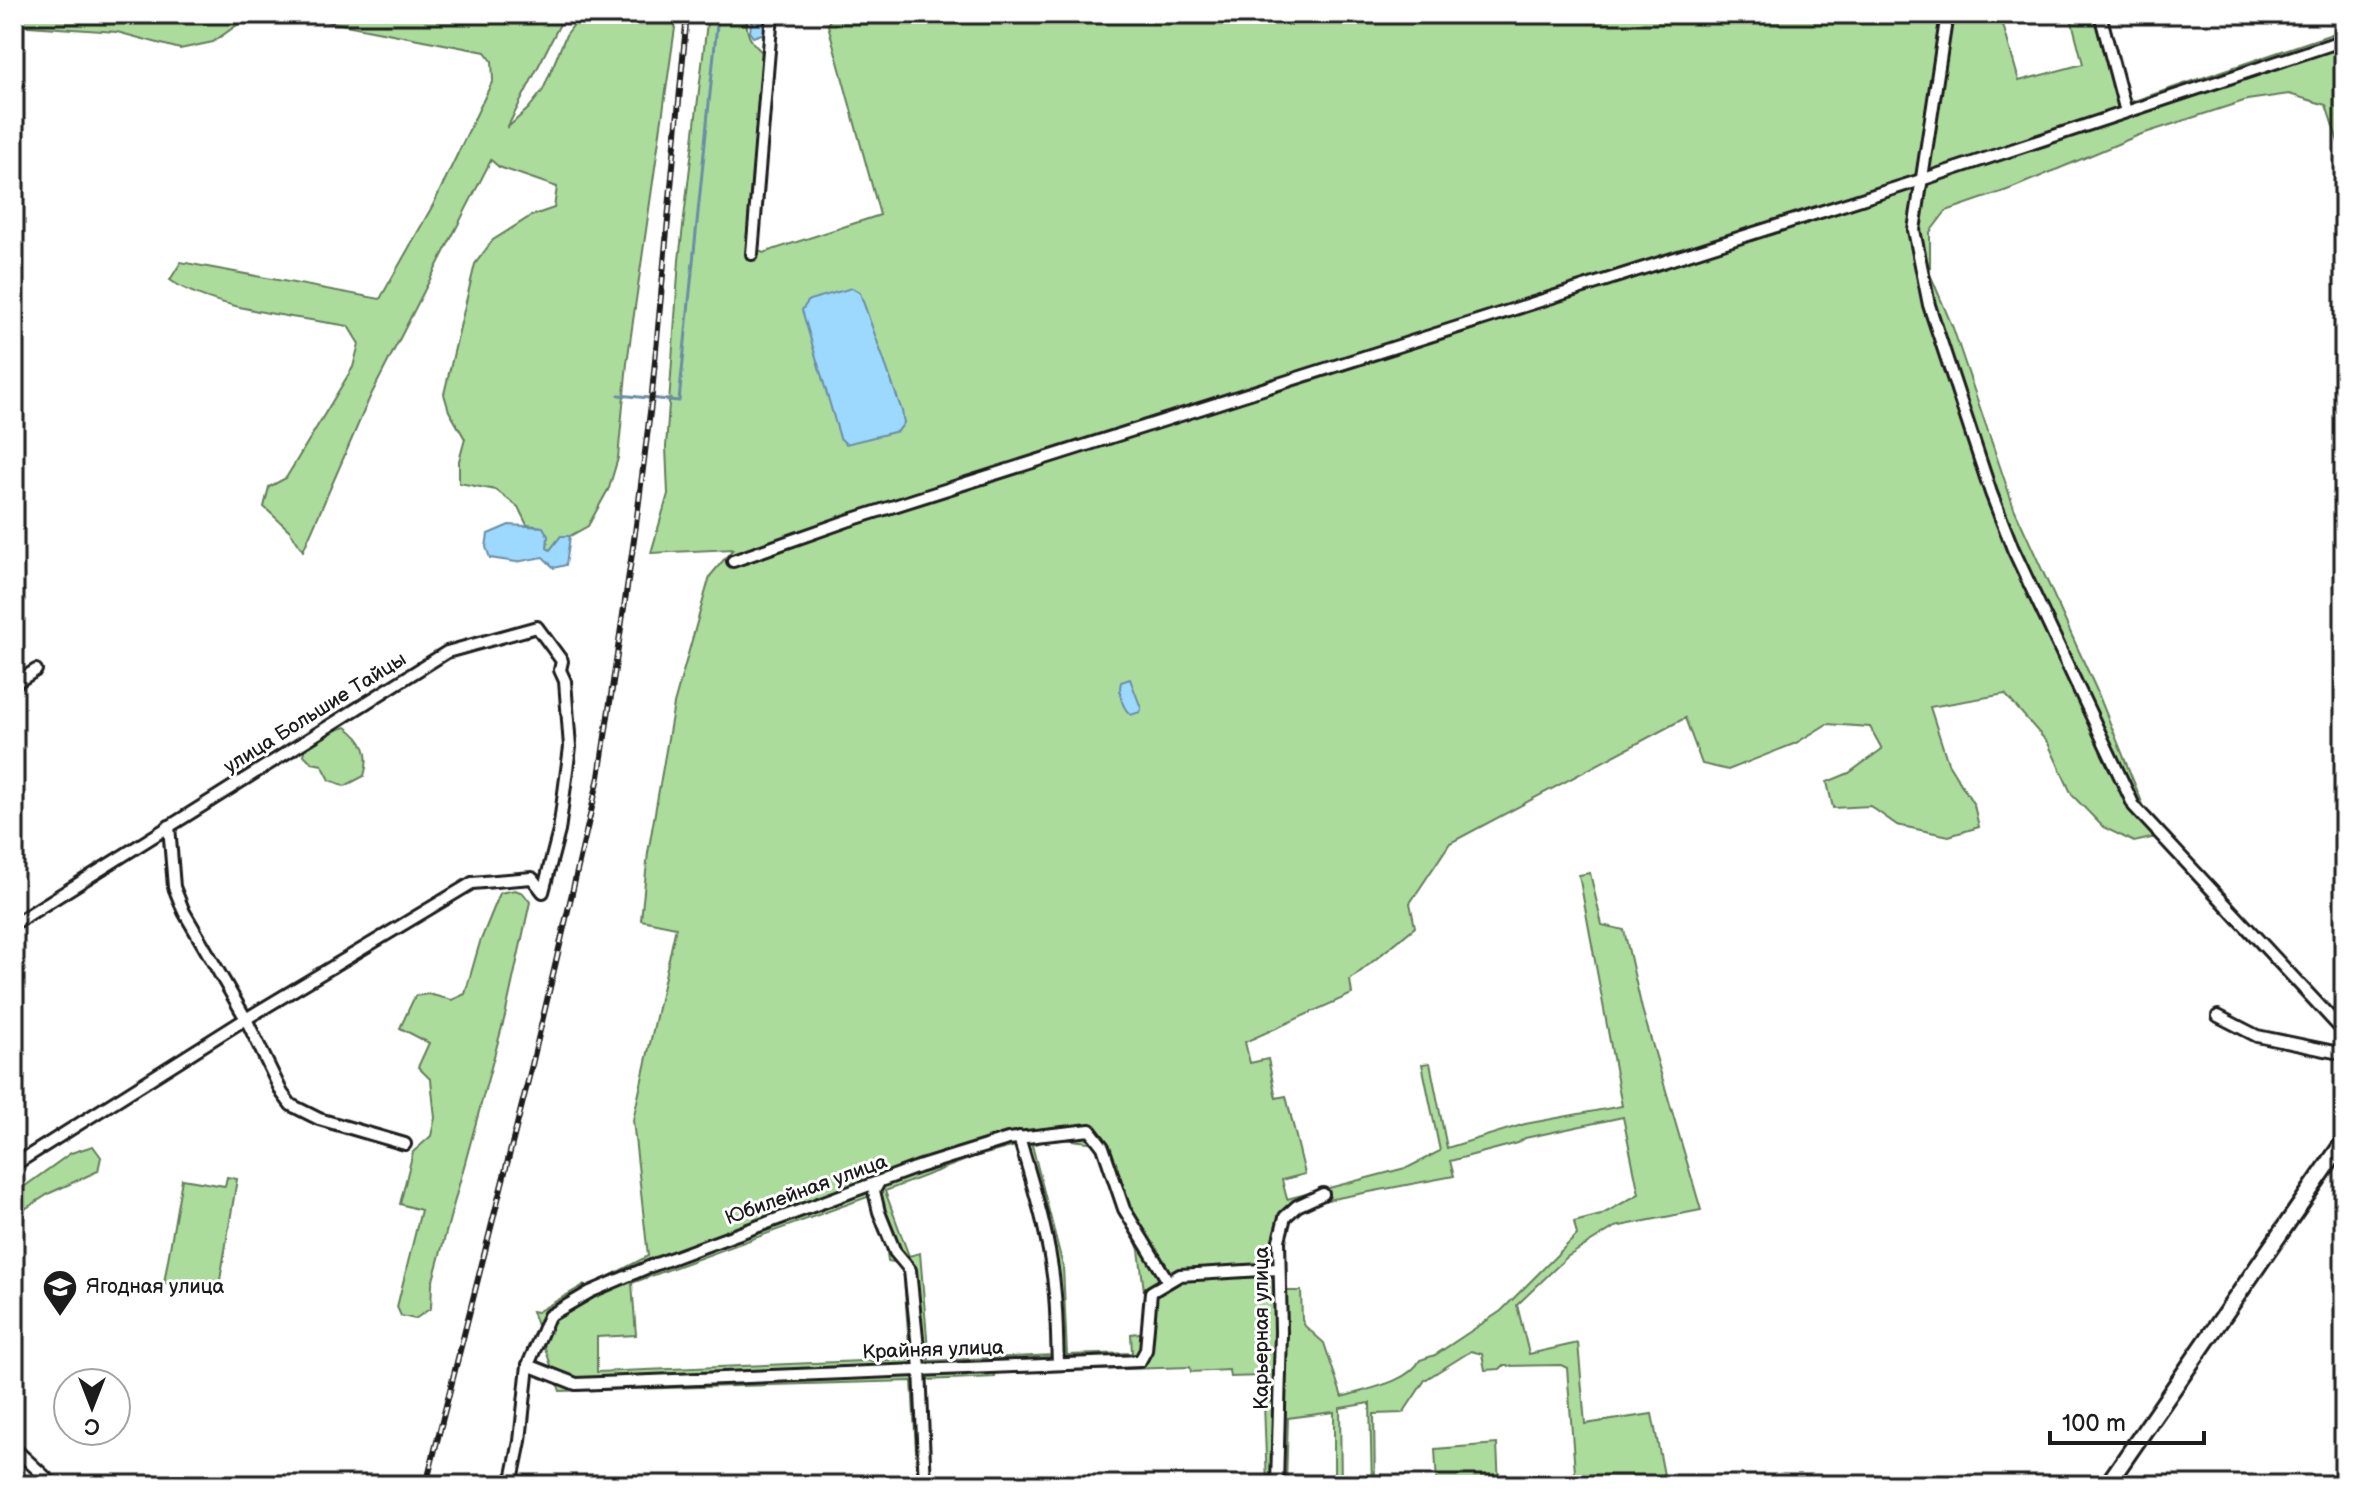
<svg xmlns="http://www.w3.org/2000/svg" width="2358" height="1499" viewBox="0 0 2358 1499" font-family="'Balsamiq Sans',sans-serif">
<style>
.green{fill:#acdc9c;stroke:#647c5c;stroke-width:2;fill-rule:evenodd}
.water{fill:#9dd8fe;stroke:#698da4;stroke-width:2}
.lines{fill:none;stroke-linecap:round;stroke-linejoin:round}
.stream{stroke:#698da4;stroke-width:3}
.street-casing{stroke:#1c1c1c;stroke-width:16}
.secondary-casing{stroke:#1c1c1c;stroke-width:20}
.street{stroke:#fff;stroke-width:10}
.secondary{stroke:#fff;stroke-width:14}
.rail-casing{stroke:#1c1c1c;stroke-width:6}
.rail{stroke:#fff;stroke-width:3;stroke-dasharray:9;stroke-linecap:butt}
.labels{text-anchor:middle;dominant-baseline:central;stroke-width:6;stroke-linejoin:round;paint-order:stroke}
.street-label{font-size:20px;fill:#1c1c1c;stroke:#fff}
.poi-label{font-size:20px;fill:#1c1c1c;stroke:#fff;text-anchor:start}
</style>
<rect width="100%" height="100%" fill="#fff"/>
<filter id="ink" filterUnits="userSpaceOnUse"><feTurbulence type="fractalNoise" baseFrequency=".0125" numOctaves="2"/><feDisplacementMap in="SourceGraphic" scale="16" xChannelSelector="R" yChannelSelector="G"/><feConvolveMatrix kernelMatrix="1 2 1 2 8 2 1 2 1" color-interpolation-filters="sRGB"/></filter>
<g filter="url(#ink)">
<!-- green -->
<g class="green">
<path d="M14,14H259L247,18L213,42L180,49L117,32L14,25Z"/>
<path d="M289,14H467L516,22L521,14H565L507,128L528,109L543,90L566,35L582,14H677L627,363L618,458L609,488L588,526L570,536H561L550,550L547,549L548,536L542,527L527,525L518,507L496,490L459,483V461L465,439L449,411L444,394L475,264L493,240L531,216L554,208L557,187L499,167L491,160L370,397L303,551L290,531L264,507L269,487L286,478L353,367L359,344L348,326C298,317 211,309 170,280L181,262L380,299L433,205L493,80L492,61L485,52Z"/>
<path d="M708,14H747C745,32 749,41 762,52L748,245L763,253L880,215L828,25L831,14H2000L2019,81L2083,64L2070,14H2093L2119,106L2344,30V160L2326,105L2289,94L2247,100L2139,135L2010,189L1946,211L1930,232V274L1953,328L2014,508L2097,691L2156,837L2134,842L2103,827L2072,795L2048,743L2005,694L1930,707L1948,763L1974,805L1979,827L1949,836L1897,825L1870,806L1833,808L1827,782L1849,773L1882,749L1870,727L1827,724L1796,743L1728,770L1702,764L1685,718L1450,843L1410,903L1415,927L1350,980L1352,994L1245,1042L1250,1063L1268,1059L1276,1098L1286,1096L1305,1174L1282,1180L1287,1199L1409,1167L1440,1151L1422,1064L1430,1063L1447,1148L1525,1124L1622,1106L1579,875L1590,873L1602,925L1624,930L1642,1009L1701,1210L1615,1227L1567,1257L1517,1305L1529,1354L1578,1343L1585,1424L1652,1414L1666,1485H1576L1567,1368L1561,1365L1503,1366L1500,1369L1485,1370L1482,1354L1471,1351L1425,1380L1403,1413L1374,1414L1375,1485H1372L1370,1403L1340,1408L1341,1485H1334V1412L1288,1418L1286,1485H1267L1263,1376L1230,1377L1229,1370L1191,1372L1190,1367L995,1373V1377L925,1380L929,1485H918L912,1381L560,1391L532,1311L537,1312L584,1285L587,1288L648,1256L633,1120L676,927L641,920L648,853L674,704L710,576L733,549L651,553L668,494L666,447L679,260ZM1623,1117L1639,1194L1601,1215L1574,1222L1577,1235L1501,1311L1435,1355L1420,1360C1408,1383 1366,1389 1342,1397L1324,1343L1305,1326L1302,1320L1301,1291H1286L1285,1229L1293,1216L1306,1204L1454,1176L1450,1161L1518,1143L1525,1138ZM1054,1138L1097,1143L1139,1250L1149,1332L1131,1334L1132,1353L1067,1355L1063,1266L1032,1145ZM1019,1145L1052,1269L1055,1355L929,1361L920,1253L909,1256L885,1191L974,1157ZM870,1196L885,1236L888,1261L903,1264L910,1359L597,1372V1337L636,1335L632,1283Z"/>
<path d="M346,727C364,740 371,754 364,776L345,786L330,780L322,765L312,763L304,755L305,749L330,732Z"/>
<path d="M515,890L523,893L530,902L505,1016L432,1284L431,1308L415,1319L401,1316L397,1307L421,1210L400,1204L413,1152L431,1136L435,1118L431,1080L418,1067L429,1043L400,1028L415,996L428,994L452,1000L465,994L480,942L500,893Z"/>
<path d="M93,1146L101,1157L98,1171L50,1193L14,1216V1187L25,1186L71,1153Z"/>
<path d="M227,1177L237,1179L218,1292L164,1283L182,1179L225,1186Z"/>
<path d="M1497,1444L1499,1485H1437L1435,1449Z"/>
</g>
<!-- water -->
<g class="water">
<path d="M752,14H765V33L753,37L750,33Z"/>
<path d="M852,288L860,293L902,411L904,423L898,431L846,444L840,438L802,310L809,300Z"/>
<path d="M509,525L543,527L548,536L547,548L550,550L561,536H570L566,565L554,568L543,557L516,562L490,558L486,547L488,534Z"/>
<path d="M1130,679L1141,708L1140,712L1131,715C1122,708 1118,693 1121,682Z"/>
</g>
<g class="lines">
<!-- stream -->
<path class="stream" d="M619,395L679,401L718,14"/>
<!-- street casing -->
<g class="street-casing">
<g id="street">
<path d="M1947,14L1914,230L1929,305L1991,493L2013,549L2134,806L2344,1032"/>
<path d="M2100,14L2126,112"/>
<path d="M752,254L772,14"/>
<path d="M733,561L847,521L1921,180L2344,40"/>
<path d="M14,684L36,670"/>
<path d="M169,826L174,887L184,912L246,1019L282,1093L291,1105L319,1119L405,1144"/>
<path d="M14,924L447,652L537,627L562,661L560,670L565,681L570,747L559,831L543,892L532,878L472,883L239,1023L14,1165"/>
<path d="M2218,1016L2257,1036L2344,1054"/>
<path d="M1019,1137C1034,1189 1051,1241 1055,1295C1057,1318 1057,1341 1058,1363"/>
<path d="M878,1184L874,1191L879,1212L895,1252L910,1270L920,1368L925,1485"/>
<path d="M528,1365L576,1384L1140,1361L1146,1350L1151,1292L1180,1275L1278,1269"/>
<path d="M14,1448L54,1485"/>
<path d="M511,1485L520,1441L528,1365L549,1316L590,1292L651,1266L918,1167L1008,1139L1090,1130L1103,1147L1124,1209L1168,1281"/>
<path d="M1277,1485L1281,1332L1279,1240L1285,1217L1297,1206L1323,1194"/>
</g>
</g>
<!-- secondary casing -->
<g class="secondary-casing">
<path id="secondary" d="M2107,1485L2344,1141"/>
</g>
<!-- street -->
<use href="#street" class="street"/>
<!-- secondary -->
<use href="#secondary" class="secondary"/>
<!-- rail casing -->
<g class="rail-casing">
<path id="rail" d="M426,1485L531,1069L599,777L635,533L651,404L687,14"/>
</g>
<!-- rail -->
<use href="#rail" class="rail"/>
</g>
</g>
<!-- icons -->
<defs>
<g id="school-pin" transform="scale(1.8)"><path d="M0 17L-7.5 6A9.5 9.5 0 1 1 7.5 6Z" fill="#1c1c1c" stroke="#fff"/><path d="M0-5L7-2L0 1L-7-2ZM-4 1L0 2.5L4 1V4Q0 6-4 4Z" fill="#fff"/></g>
</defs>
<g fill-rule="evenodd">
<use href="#school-pin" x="60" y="1287"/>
</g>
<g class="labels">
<!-- street labels -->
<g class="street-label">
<text transform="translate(315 713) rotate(-32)">улица Большие Тайцы</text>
<text transform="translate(806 1190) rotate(-20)">Юбилейная улица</text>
<text transform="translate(1262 1328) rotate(-90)">Карьерная улица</text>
<text transform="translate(933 1350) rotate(-2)">Крайняя улица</text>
</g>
<!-- poi labels -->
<g class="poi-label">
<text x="86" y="1287">Ягодная улица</text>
</g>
</g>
<!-- margin -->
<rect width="2358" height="1499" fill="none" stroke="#fff" stroke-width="48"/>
<rect x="24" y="24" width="2310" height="1451" fill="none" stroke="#1c1c1c" stroke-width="3" filter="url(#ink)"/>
<!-- north arrow -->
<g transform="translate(92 1407) rotate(180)"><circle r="38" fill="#ffffff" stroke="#a4a4a4" stroke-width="2"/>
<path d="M0-6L14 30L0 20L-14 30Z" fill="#1c1c1c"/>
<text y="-12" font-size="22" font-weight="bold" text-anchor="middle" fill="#1c1c1c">С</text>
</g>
<!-- scale -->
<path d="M2050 1431v12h154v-12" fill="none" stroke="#1c1c1c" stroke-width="4"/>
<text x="2062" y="1431" font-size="24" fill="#1c1c1c" stroke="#ffffff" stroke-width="6" paint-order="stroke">100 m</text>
</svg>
